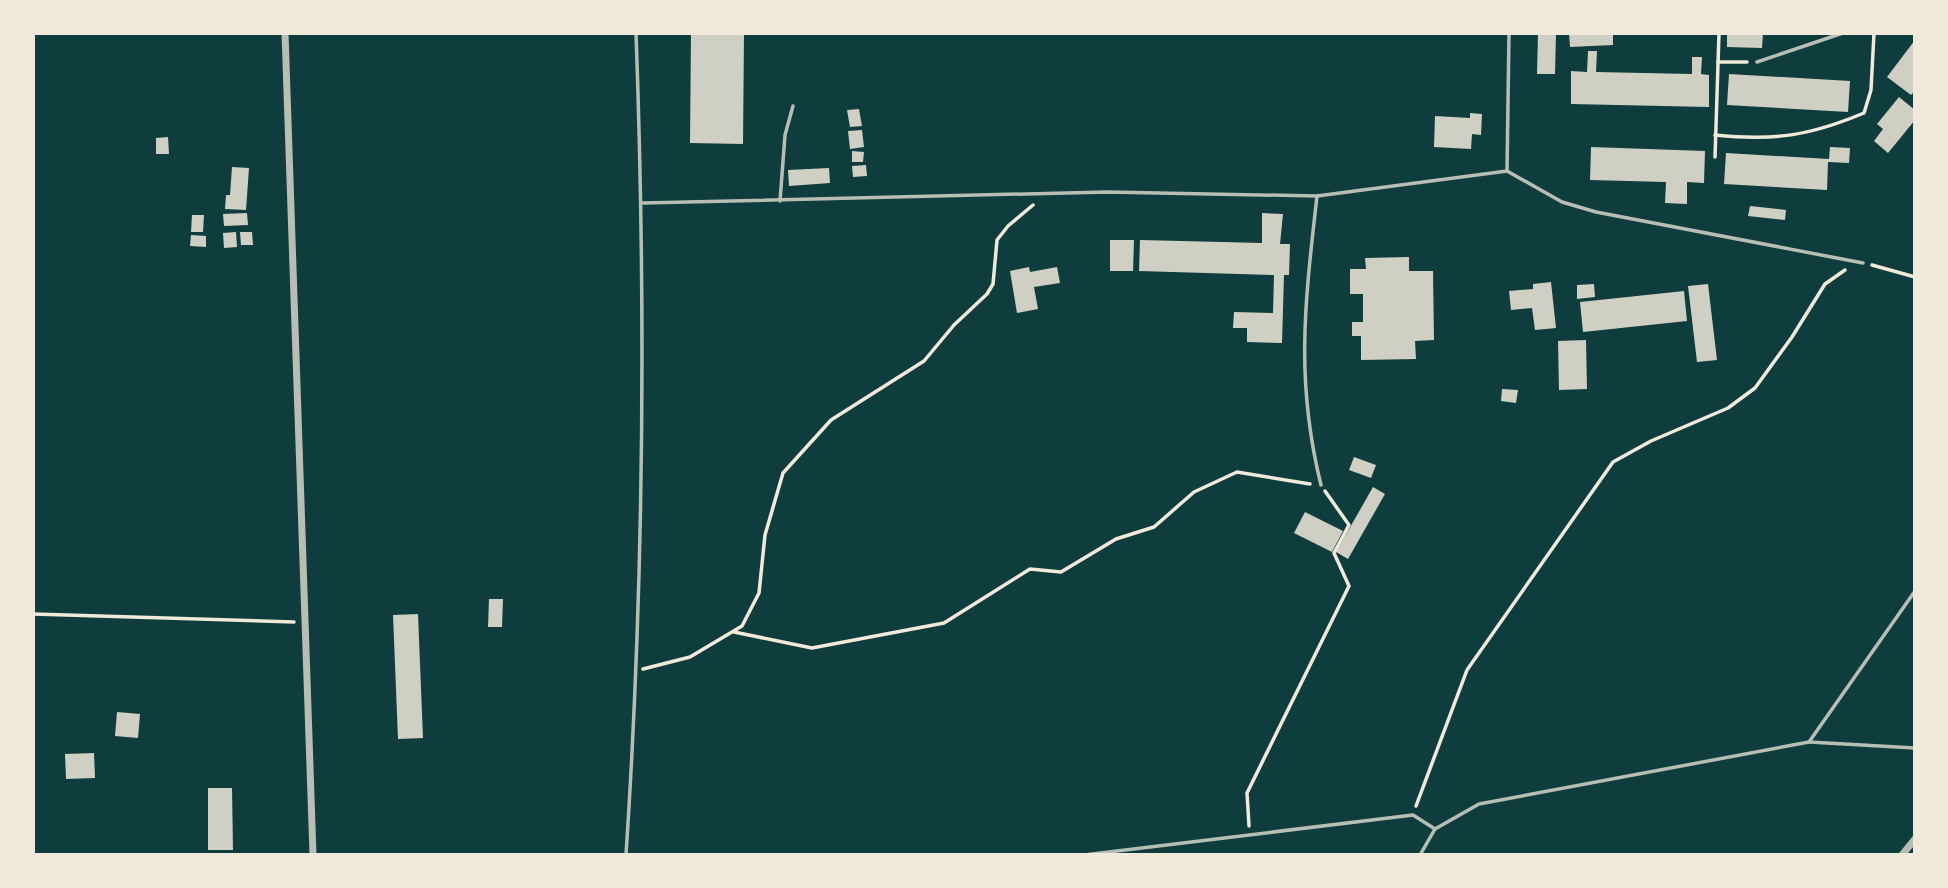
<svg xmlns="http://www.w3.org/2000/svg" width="1948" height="888" viewBox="0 0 1948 888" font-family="Barlow,sans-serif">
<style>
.building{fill:#cfcfc3}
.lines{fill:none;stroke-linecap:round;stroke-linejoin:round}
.path{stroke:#f1e9da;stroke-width:3.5}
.service{stroke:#b8beb3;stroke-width:3.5}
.minor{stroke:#b8beb3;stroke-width:7}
</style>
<rect width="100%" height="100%" fill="#0f3d3e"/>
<!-- building -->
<g class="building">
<path d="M691,33H744L743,144L690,143Z"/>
<path d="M1538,33H1556L1555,74H1537Z"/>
<path d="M1569,33H1613V45L1570,47Z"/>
<path d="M1727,33H1763L1762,48L1727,47Z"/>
<path d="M1915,40V91L1911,95L1887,77Z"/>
<path d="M1588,51H1597L1596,72L1692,74V57H1702L1701,74L1709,75V107L1571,104V71L1587,72Z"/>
<path d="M1729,74L1850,81L1848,112L1727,105Z"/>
<path d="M1899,97L1915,110V120L1888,153L1874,141L1883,129L1877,124Z"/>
<path d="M859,109L862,126L850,127L847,110Z"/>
<path d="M1470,113L1482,114L1481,135L1472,134L1471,149L1434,147L1435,116L1470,118Z"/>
<path d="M862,130L864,147L850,149L848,131Z"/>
<path d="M168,137L169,154H156V138Z"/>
<path d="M1591,147L1705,151L1704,183L1687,182V204L1665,203L1666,182L1590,180Z"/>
<path d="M1830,147L1850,148L1849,163L1828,162L1827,190L1724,184L1726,153L1829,159Z"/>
<path d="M852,151L864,152L863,162H852Z"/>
<path d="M866,165L867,176L853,177L852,166Z"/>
<path d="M232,167L249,168L246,210L225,209L226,195H230Z"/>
<path d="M829,168L830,183L789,186L788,170Z"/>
<path d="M1750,206L1786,210L1785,220L1748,216Z"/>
<path d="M247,213L248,225L224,226L223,214Z"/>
<path d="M1262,213L1283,214L1280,244H1290L1289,275H1284L1282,343L1247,342V328H1233L1234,312L1273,313L1274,275L1139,271L1140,240L1262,243Z"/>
<path d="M192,215H204L203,232H191Z"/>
<path d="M236,232L237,247L224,248L223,233Z"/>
<path d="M240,232H252L253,245H241Z"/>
<path d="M191,235L206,236V247L190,246Z"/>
<path d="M1110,240H1134L1133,271H1110Z"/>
<path d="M1409,257V271H1433L1434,340L1415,341L1416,359L1361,360V336H1352V322H1363V294H1350V269H1366L1365,258Z"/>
<path d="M1029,267L1030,272L1057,267L1060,283L1034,287L1038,309L1017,313L1010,271Z"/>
<path d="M1551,282L1556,328L1535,330L1532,308L1511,310L1509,291L1533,289V284Z"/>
<path d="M1594,284L1595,297L1577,299V285Z"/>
<path d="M1708,284L1717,360L1697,362L1688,286Z"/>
<path d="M1684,291L1687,321L1583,332L1580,302Z"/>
<path d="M1586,340L1587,389L1559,390L1558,341Z"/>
<path d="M1502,389L1518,390L1516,403L1501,401Z"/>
<path d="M1354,457L1376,465L1371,478L1349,470Z"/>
<path d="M1373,487L1385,494L1348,559L1336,552Z"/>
<path d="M1305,512L1343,531L1332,552L1294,533Z"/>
<path d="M489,599H503L502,627H488Z"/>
<path d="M418,614L423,738L398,739L393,615Z"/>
<path d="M117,712L140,714L138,738L115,736Z"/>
<path d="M94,753L95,778L66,779L65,754Z"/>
<path d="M208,788H232L233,850H208Z"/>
</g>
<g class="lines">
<!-- path -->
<g class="path">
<path d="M1718,62H1747"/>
<path d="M1715,135C1774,141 1809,136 1864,113L1871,90L1874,33"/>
<path d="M1715,157L1719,33"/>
<path d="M1872,265L1915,277"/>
<path d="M33,614L294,622"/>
<path d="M734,632L812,648L944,623L1030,569L1061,572L1116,539L1154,527L1194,492L1237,472L1310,484"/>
<path d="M643,669L690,657L742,626L759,593L765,535L783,473L831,420L924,361L954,325L987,294L993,284L997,240L1008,226L1033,205"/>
<path d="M1416,806L1467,670L1613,462L1651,441L1728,408L1755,388L1792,337L1825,284L1845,270"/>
<path d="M1249,826L1247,793L1349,586L1334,553L1349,525L1325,491"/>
</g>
<!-- service -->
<g class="service">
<path d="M1757,62L1843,33"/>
<path d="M1507,171L1509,33"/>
<path d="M1317,196C1305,302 1295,380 1321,485"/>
<path d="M780,201L785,135L793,106"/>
<path d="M643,203L1107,192L1317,196L1507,171L1562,202L1596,212L1863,263"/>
<path d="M1809,742L1915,748"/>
<path d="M626,855C644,582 646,307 636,33"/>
<path d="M1084,855L1413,815L1435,829"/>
<path d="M1420,855L1435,829L1479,804L1809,742L1915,591"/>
</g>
<!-- minor -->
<g class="minor">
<path d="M285,33L313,855"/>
<path d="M1902,855L1915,839"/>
</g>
</g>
<!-- border -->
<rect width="1948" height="888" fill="none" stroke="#f1e9da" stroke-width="70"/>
</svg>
